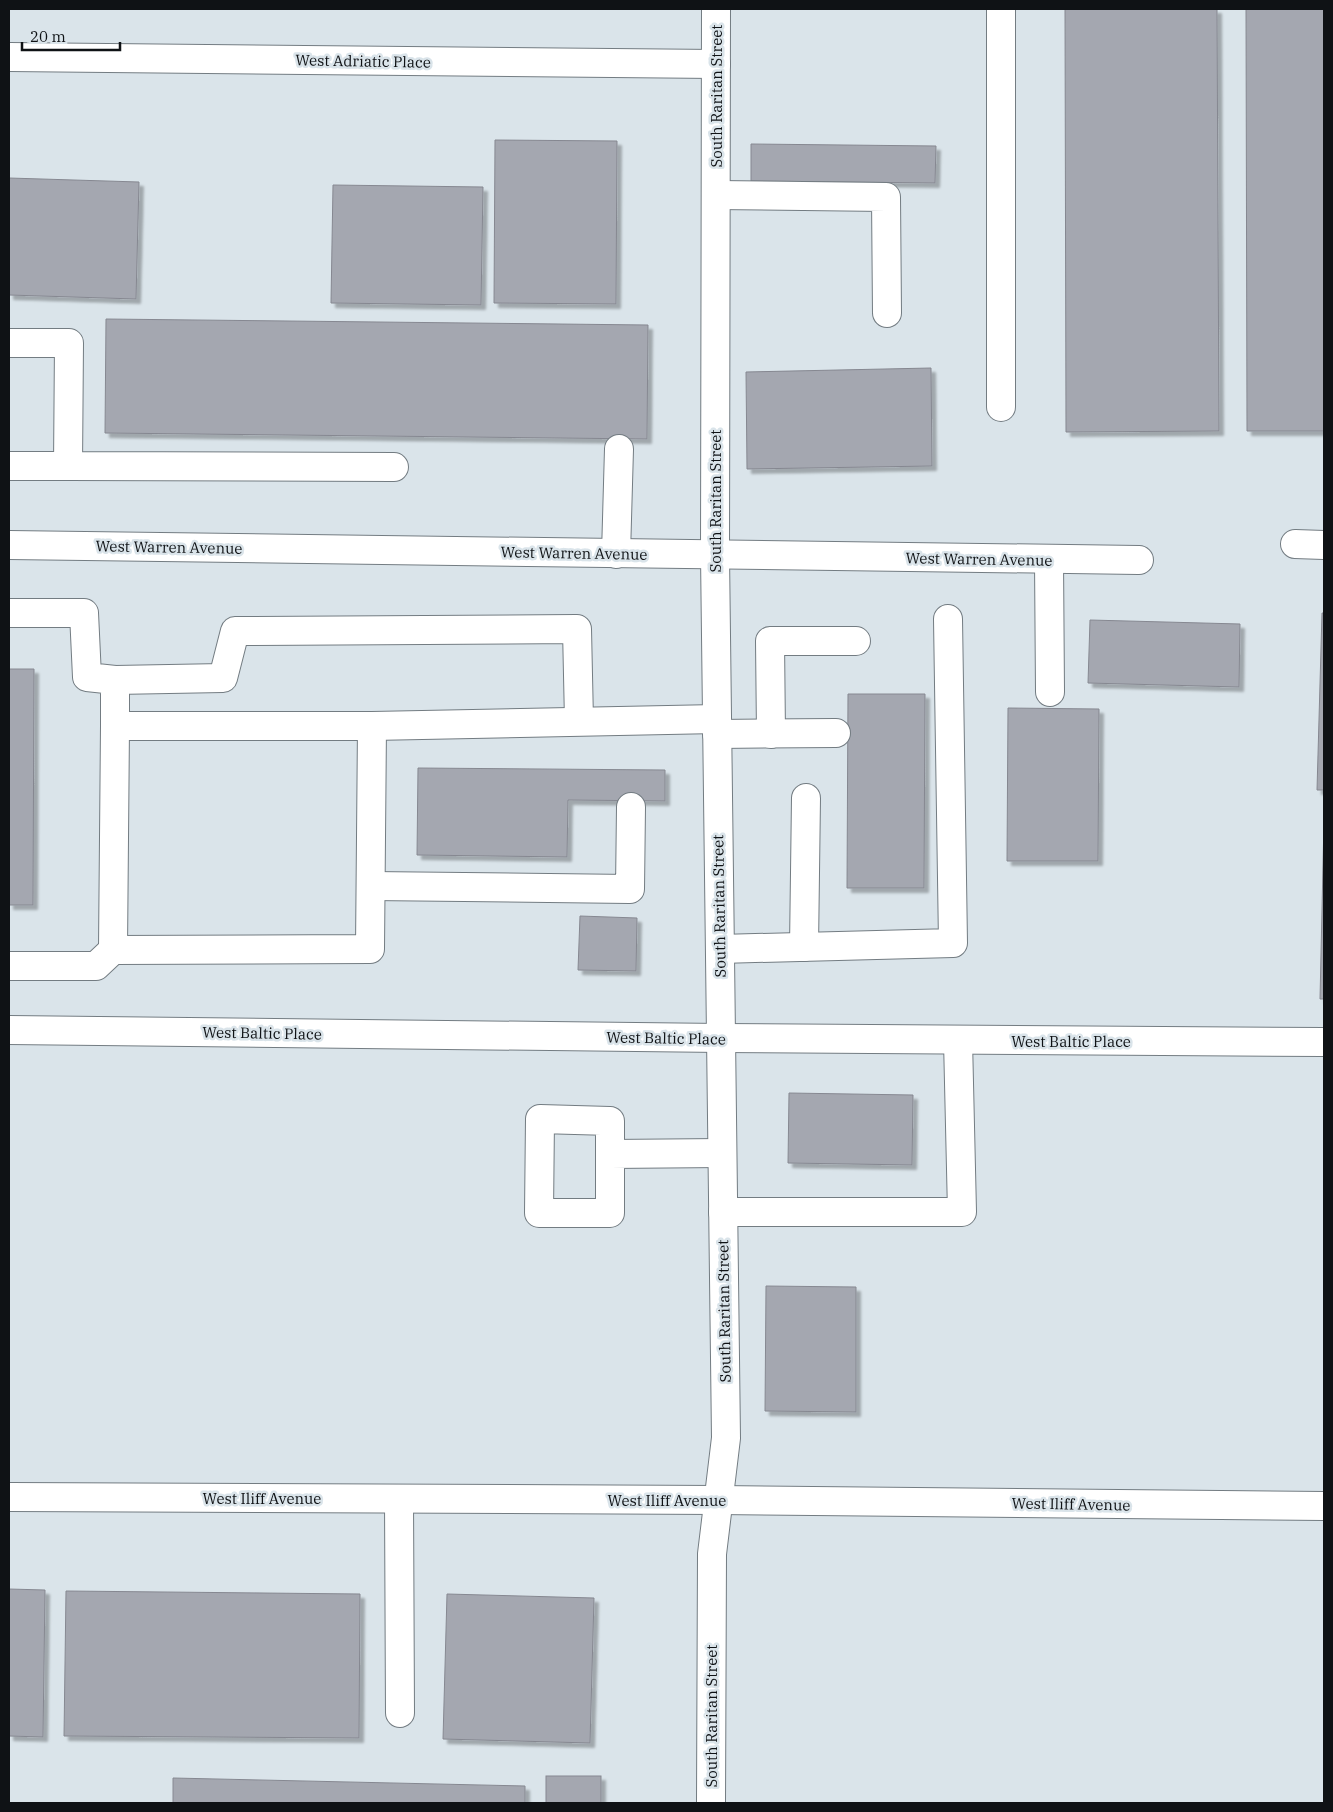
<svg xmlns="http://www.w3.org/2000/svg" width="1333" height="1812" viewBox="0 0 1333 1812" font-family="'IBM Plex Serif',serif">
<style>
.building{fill:#a4a7b0;stroke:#868891;filter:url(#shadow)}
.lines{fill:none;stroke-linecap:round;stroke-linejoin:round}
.minor-casing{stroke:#737c82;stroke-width:30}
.minor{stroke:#fff;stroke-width:28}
.labels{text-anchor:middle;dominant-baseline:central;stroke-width:5;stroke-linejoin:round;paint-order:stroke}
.street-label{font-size:15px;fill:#0f1215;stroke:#dae4ea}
</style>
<defs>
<filter id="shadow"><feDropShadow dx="4.5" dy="4.5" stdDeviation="1" flood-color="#0004"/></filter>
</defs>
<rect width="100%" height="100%" fill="#dae4ea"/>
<!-- building -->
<g class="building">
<path d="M1065,9H1217L1219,431L1066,432Z"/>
<path d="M1246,9H1324V431H1247Z"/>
<path d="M495,140L617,141L616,304L494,303Z"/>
<path d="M751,144L936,146L935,183L751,181Z"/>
<path d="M9,178L139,182L136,299L9,295Z"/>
<path d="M333,185L483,187L481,305L331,303Z"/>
<path d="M106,319L648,325L647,439L105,433Z"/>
<path d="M931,368L932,466L747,469L746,372Z"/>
<path d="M1322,613H1324V790H1317Z"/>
<path d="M1090,620L1240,624L1239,687L1088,683Z"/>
<path d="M9,669H34L33,905H9Z"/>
<path d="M848,694H925L924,888H847Z"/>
<path d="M1008,708L1099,709L1098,861H1007Z"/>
<path d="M418,768L665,770V801L568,800L567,857L417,855Z"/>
<path d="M1324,820V999H1320Z"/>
<path d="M580,916L637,918L636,971L578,970Z"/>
<path d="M789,1093L913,1095L912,1165L788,1163Z"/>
<path d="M766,1286L856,1287V1412L765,1411Z"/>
<path d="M9,1589L45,1590L43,1737L9,1736Z"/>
<path d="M66,1591L360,1594L359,1738L64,1736Z"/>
<path d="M447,1594L594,1598L590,1743L443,1739Z"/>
<rect x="546" y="1776" width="55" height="27"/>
<path d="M173,1778L525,1786V1803H173Z"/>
</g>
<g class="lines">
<!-- minor casing -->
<g class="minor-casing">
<g id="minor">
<path d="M1001,9V407"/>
<path d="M9,57L716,64"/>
<path d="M716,195L886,197L887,313"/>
<path d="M9,343H69L68,466L394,467"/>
<path d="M9,466H68"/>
<path d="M1295,544L1324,545"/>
<path d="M9,545L1139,560"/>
<path d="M616,554L619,449"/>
<path d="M1049,560L1050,692"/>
<path d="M9,613H84L87,677L115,680V726"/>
<path d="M115,680L223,678L235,631L577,629L579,721"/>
<path d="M717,734L836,733"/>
<path d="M771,734L770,641H856"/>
<path d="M371,886L630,889L631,807"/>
<path d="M804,947L806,798"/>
<path d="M720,949L953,943L948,619"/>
<path d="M113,950L115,726H372"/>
<path d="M9,966H96L113,950L370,949L372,726L717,719"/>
<path d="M9,1030L721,1038L1324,1042"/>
<path d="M610,1154V1213H539L540,1119L610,1121V1154L722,1153"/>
<path d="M723,1212H962L958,1040"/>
<path d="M9,1497L718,1500L1324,1506"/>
<path d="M399,1499L400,1713"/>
<path d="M711,1803L712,1554L726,1438L715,555L716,9"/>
</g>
</g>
<!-- minor -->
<use href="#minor" class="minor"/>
</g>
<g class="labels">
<!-- street labels -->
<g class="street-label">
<text transform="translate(363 61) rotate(1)">West Adriatic Place</text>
<text transform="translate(716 96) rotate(-90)">South Raritan Street</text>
<text transform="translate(715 501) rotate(-90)">South Raritan Street</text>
<text transform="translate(169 547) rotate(1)">West Warren Avenue</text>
<text transform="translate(574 553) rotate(1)">West Warren Avenue</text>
<text transform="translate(979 559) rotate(1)">West Warren Avenue</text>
<text transform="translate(719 906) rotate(-91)">South Raritan Street</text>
<text transform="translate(262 1033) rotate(1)">West Baltic Place</text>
<text transform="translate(666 1038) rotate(1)">West Baltic Place</text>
<text x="1071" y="1041">West Baltic Place</text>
<text transform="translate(724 1311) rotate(-91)">South Raritan Street</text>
<text x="262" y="1498">West Iliff Avenue</text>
<text x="667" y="1500">West Iliff Avenue</text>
<text transform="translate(1071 1504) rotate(1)">West Iliff Avenue</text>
<text transform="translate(711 1716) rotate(-90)">South Raritan Street</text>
</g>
</g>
<!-- border -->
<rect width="1333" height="1812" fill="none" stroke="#0f1215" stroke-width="20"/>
<!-- scale -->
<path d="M22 42v8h98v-8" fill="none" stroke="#0f1215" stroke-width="2.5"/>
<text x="30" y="42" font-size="15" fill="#0f1215" stroke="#dae4ea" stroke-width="4" paint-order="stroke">20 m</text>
</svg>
